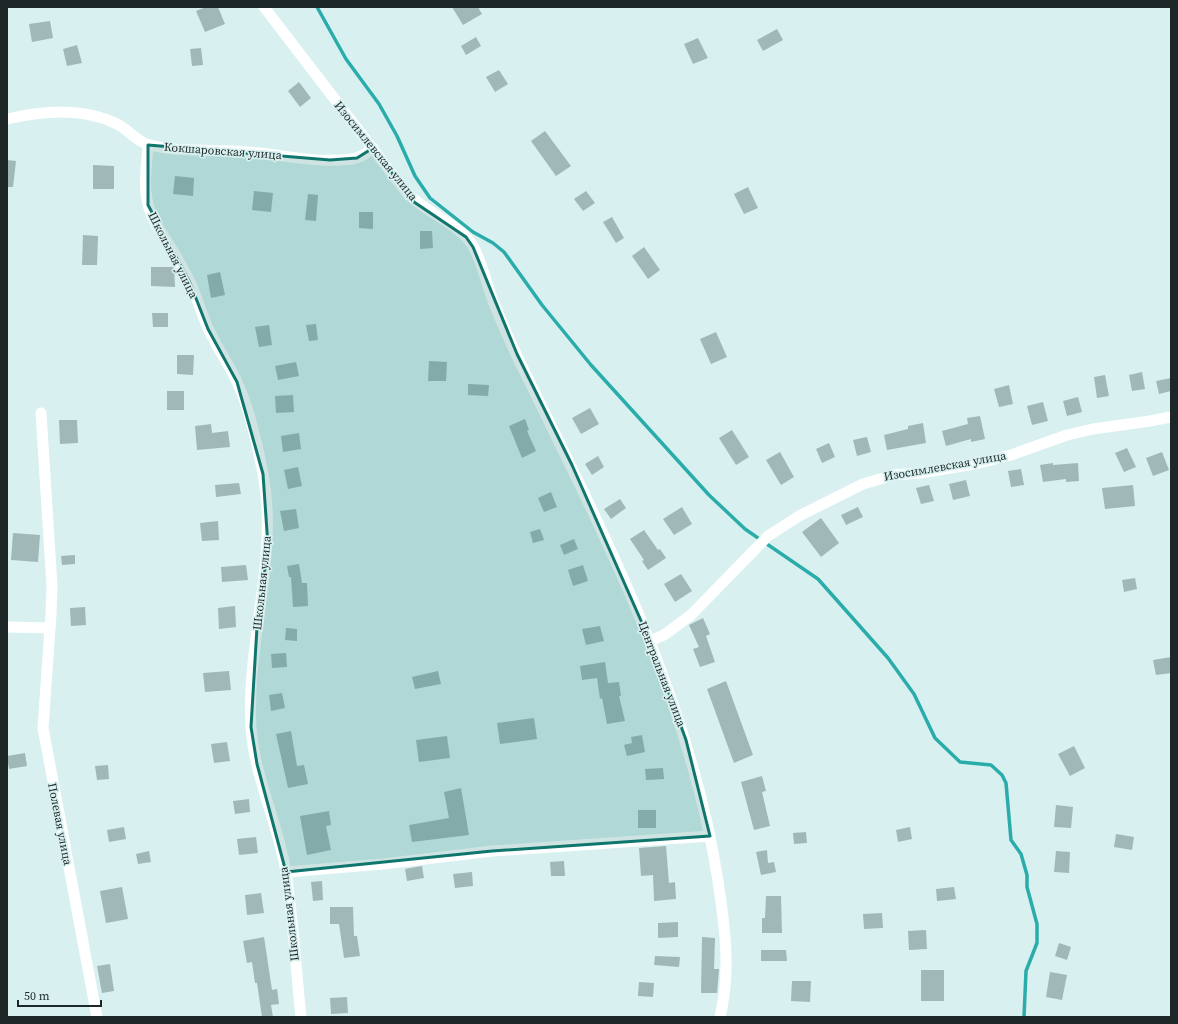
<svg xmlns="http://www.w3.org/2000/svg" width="1178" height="1024" viewBox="0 0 1178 1024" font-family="'Source Serif 4',serif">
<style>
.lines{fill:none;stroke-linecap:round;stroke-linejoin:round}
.stream{stroke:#2aacab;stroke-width:3.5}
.building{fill:#a1b8b8}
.minor{stroke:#fff;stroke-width:11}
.marked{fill:#0f766e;fill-opacity:0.2;stroke:#0f766e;stroke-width:3;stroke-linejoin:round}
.labels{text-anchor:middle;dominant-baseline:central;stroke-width:3.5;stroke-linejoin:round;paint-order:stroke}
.street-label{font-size:12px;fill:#1e2727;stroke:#d8f1f0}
</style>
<rect width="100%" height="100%" fill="#d8f1f0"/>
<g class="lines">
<!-- stream -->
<path class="stream" d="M317,7L346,59L379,104L397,136L415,176L430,198L473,232L493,243L504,252L542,305L591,365L709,495L745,529L818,579L888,658L914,694L935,738L960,762L991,765L1002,775L1006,783L1011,840L1021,854L1027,875V887L1037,924V943L1026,971L1024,1017"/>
</g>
<!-- building -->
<g class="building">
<path d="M206,7H218L225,24L205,32L196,11Z"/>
<path d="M452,7H478L482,14L463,25Z"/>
<path d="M50,21L53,38L32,42L29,24Z"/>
<path d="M777,29L783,40L763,51L757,40Z"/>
<path d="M476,37L481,46L466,55L461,46Z"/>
<path d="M698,38L708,58L693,64L684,44Z"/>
<path d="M77,45L82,63L67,66L63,49Z"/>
<path d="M201,48L203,65L192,66L190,49Z"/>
<path d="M499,70L508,84L495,92L486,77Z"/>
<path d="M299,82L311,98L300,107L288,91Z"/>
<path d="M545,131L571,166L556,176L531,141Z"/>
<path d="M7,160L16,161L13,187H7Z"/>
<path d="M93,165L114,166V189H93Z"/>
<path d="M175,176L194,178L193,196L173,194Z"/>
<path d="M748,187L758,208L744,214L734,194Z"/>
<path d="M254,191L273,193L271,212L252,210Z"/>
<path d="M586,191L595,203L583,211L574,199Z"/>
<path d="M308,194L318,195L316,221L305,220Z"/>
<path d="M359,212H373V229L359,228Z"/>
<path d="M612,217L624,238L616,243L603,222Z"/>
<path d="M420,231H432L433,248L420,249Z"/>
<path d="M83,235L98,236L97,265H82Z"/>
<path d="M644,247L660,270L648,279L632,256Z"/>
<path d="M151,267H174L175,287L151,286Z"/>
<path d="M220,272L225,295L211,298L207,275Z"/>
<path d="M152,313H168V327H153Z"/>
<path d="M316,324L318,340L309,341L306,325Z"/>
<path d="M269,325L272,345L259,347L255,327Z"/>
<path d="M716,332L727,357L711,364L700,339Z"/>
<path d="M177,355H194L193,375L177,374Z"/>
<path d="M429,361L447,362L446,381H428Z"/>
<path d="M296,362L299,376L278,380L275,366Z"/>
<path d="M1142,372L1145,389L1132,391L1129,375Z"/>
<path d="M1105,375L1109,396L1097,398L1094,377Z"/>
<path d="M1171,378V391L1159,394L1156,381Z"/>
<path d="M468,384L489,385L488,396L468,395Z"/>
<path d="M1009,385L1013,404L999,407L994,389Z"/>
<rect x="167" y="391" width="17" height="19"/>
<path d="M293,395L294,412L276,413L275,396Z"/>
<path d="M1078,397L1082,412L1067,416L1063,401Z"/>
<path d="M1043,402L1048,421L1032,425L1027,406Z"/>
<path d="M590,408L599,424L581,434L572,418Z"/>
<path d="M980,416L985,439L971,442V439L946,446L942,431L968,424L967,418Z"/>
<path d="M525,419L529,430L527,431L536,451L522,458L509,426Z"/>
<path d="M59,420H77L78,443L60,444Z"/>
<path d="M923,423L926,443L887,450L884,435L908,429V426Z"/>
<path d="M211,424L212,433L228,431L230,447L197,450L195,426Z"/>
<path d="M732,430L749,457L736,465L719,438Z"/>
<path d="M299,433L301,449L283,452L281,436Z"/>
<path d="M867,437L871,452L857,456L853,440Z"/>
<path d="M829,443L835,457L822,463L816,449Z"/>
<path d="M1127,448L1136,467L1124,472L1115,453Z"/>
<path d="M780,452L794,477L781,485L766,460Z"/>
<path d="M1162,452L1169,470L1153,476L1146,458Z"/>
<path d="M598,456L604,467L592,475L585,464Z"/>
<path d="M1053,463V465L1078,463L1079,481L1066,482V479L1043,482L1040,465Z"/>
<path d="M298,467L302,486L288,489L284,470Z"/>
<path d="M1021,469L1024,485L1011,487L1008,471Z"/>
<path d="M966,480L970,496L953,500L949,484Z"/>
<path d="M239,483L241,494L216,497L215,485Z"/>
<path d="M929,485L934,501L921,504L916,488Z"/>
<path d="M1133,485L1135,506L1105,509L1102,488Z"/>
<path d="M551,492L557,507L544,512L538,498Z"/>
<path d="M620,499L626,508L611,519L604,509Z"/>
<path d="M682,507L692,524L674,535L663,519Z"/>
<path d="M858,507L863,517L846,525L841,515Z"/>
<path d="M296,509L299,528L284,531L280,511Z"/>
<path d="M821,518L839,543L821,557L802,532Z"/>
<path d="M218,521L219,540L202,541L200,523Z"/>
<path d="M540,529L544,540L533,543L530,532Z"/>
<path d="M644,530L658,550L660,549L666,558L648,570L642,561L644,560L630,539Z"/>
<path d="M13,533L40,535L38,562L11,560Z"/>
<path d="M574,539L578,549L564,555L560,545Z"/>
<path d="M75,555V564L62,565L61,556Z"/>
<path d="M299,564L302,583H307L308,606L293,607L291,577H289L287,566Z"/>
<path d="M246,565L248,580L222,582L221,567Z"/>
<path d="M583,565L588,581L573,586L568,570Z"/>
<path d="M681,574L692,591L675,602L664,584Z"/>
<path d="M1135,578L1137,589L1124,592L1122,580Z"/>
<path d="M235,606L236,627L219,629L218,608Z"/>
<path d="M85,607L86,625L71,626L70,608Z"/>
<path d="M703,618L710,634L706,636L715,662L700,667L693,649L699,647L689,625Z"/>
<path d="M600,626L604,641L586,645L582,629Z"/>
<path d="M286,628L297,629V641L285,640Z"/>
<path d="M286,653L287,667L272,668L271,654Z"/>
<path d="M1171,657V673L1156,675L1153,660Z"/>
<path d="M605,662L608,683L619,682L621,696H619L625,721L607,724L602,698L600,699L597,678L582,680L580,666Z"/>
<path d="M229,671L231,690L205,692L203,673Z"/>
<path d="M438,671L441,684L415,689L412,677Z"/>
<path d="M726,681L753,755L734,763L707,689Z"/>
<path d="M282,693L285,708L271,711L269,695Z"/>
<path d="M534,718L537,739L500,744L497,723Z"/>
<path d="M291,731L297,766L304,765L308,784L288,788L276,734Z"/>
<path d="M642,735L645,752L627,756L624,745L632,743L631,737Z"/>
<path d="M447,736L450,758L419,762L416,740Z"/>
<path d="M227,742L230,761L214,763L211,744Z"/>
<path d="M1074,746L1085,768L1070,776L1058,754Z"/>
<path d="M25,753L27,766L9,769L7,756Z"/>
<path d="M108,765L109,779L97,780L95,766Z"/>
<path d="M663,768L664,779L646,780L645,769Z"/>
<path d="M762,776L766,791L762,792L770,826L754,830L741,782Z"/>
<path d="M461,788L469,835L412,842L409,825L449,818L444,792Z"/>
<path d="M249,799L250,812L235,814L233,801Z"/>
<path d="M1056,805L1073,807L1071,828L1054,827Z"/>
<rect x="638" y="810" width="18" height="18"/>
<path d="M329,811L331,825L326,826L331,850L307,855L300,816Z"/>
<path d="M124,827L126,839L109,842L107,830Z"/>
<path d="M910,827L912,839L898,842L896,830Z"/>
<path d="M806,832L807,843L794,844L793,833Z"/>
<path d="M1116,834L1134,837L1132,850L1114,847Z"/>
<path d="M256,837L258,853L239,855L237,839Z"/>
<path d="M666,846L669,883L675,882L676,899L654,901L653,875L641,876L639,848Z"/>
<path d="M767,850L768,863L774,862L776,872L761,875L756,852Z"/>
<path d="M149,851L151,862L138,864L136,854Z"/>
<path d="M1056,851L1070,852L1069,873L1054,872Z"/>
<path d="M564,861L565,876H551L550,862Z"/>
<path d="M422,866L424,878L407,881L405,869Z"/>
<path d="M472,872L473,886L455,888L453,874Z"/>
<path d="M322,881L323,900L313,901L311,882Z"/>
<path d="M122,887L128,919L106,923L100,891Z"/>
<path d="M954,887L956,899L937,901L936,889Z"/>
<path d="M261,893L264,913L247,915L245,895Z"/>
<path d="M766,896H781L782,933H762V918H765Z"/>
<path d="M330,907H353L354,936H357L360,956L344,958L339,924H330Z"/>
<path d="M882,913L883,928L864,929L863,914Z"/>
<path d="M678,922V937L658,938V923Z"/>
<path d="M926,930L927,949L909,950L908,931Z"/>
<path d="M264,937L272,990L277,989L279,1004L271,1005L273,1017H262L257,983H255L252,962L247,963L243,941Z"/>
<path d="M702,937L715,938L714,969H719L717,993H701Z"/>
<path d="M1059,943L1071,947L1067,960L1055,956Z"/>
<path d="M761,950H786L787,961H761Z"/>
<path d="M655,956L680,957L679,967L654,965Z"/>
<path d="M110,964L114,991L102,993L97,966Z"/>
<rect x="921" y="970" width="23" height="31"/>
<path d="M1050,972L1067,975L1062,1000L1046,997Z"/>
<path d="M792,981H811L810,1002L791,1001Z"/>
<path d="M639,982L654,983L653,997L638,996Z"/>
<path d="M347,997L348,1013L331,1014L330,998Z"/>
</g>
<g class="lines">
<!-- minor -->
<g class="minor">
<path d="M264,7L406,192C425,213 459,223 473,246C483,264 487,287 495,306C502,323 509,339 517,356C599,525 689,693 718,881C725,927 731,972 720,1017"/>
<path d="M7,119C43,111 83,107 117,124C128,129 138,143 150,145C181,153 214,149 246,152C280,154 317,164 352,159C361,158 366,153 373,148"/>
<path d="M148,145C147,164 143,185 148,204C151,220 163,234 171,248C178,258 183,269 189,280C197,296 201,314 209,330C217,348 229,364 237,382C248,405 258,448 263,474C279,559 246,641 251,727C254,776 278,823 286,872C293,920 296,969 301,1017"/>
<path d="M41,413L52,586L51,614L43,728L97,1017"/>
<path d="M7,627L49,628"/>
<path d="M650,641L664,635L691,615L768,536L799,516L863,484L893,475L920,473L975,464L1011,455L1067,435L1093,429L1150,421L1171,417"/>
<path d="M286,872L383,864L492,851L710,836"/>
</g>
</g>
<!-- marked area -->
<path class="marked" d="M148,145L330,160L357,158L373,148L414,202L466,237L473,247L517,354L572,465L650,641L686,740L710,836L492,851L286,872L257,764L251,727L257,627L268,546L263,474L237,382L208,329L190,283L148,205Z"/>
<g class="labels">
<!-- street labels -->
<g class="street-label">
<text transform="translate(223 151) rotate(4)">Кокшаровская улица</text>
<text transform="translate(376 151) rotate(51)">Изосимлевская улица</text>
<text transform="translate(173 255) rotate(63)">Школьная улица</text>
<text transform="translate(945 466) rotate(-10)">Изосимлевская улица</text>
<text transform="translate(262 583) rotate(-84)">Школьная улица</text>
<text transform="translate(662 674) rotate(69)">Центральная улица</text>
<text transform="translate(60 824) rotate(79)">Полевая улица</text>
<text transform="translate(289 914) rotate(-97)">Школьная улица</text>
</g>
</g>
<!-- border -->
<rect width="1178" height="1024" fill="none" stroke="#1e2727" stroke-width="16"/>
<!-- scale -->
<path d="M18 1000v6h83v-6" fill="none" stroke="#1e2727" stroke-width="2"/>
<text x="24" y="1000" font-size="12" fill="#1e2727" stroke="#d8f1f0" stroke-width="3" paint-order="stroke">50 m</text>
</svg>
